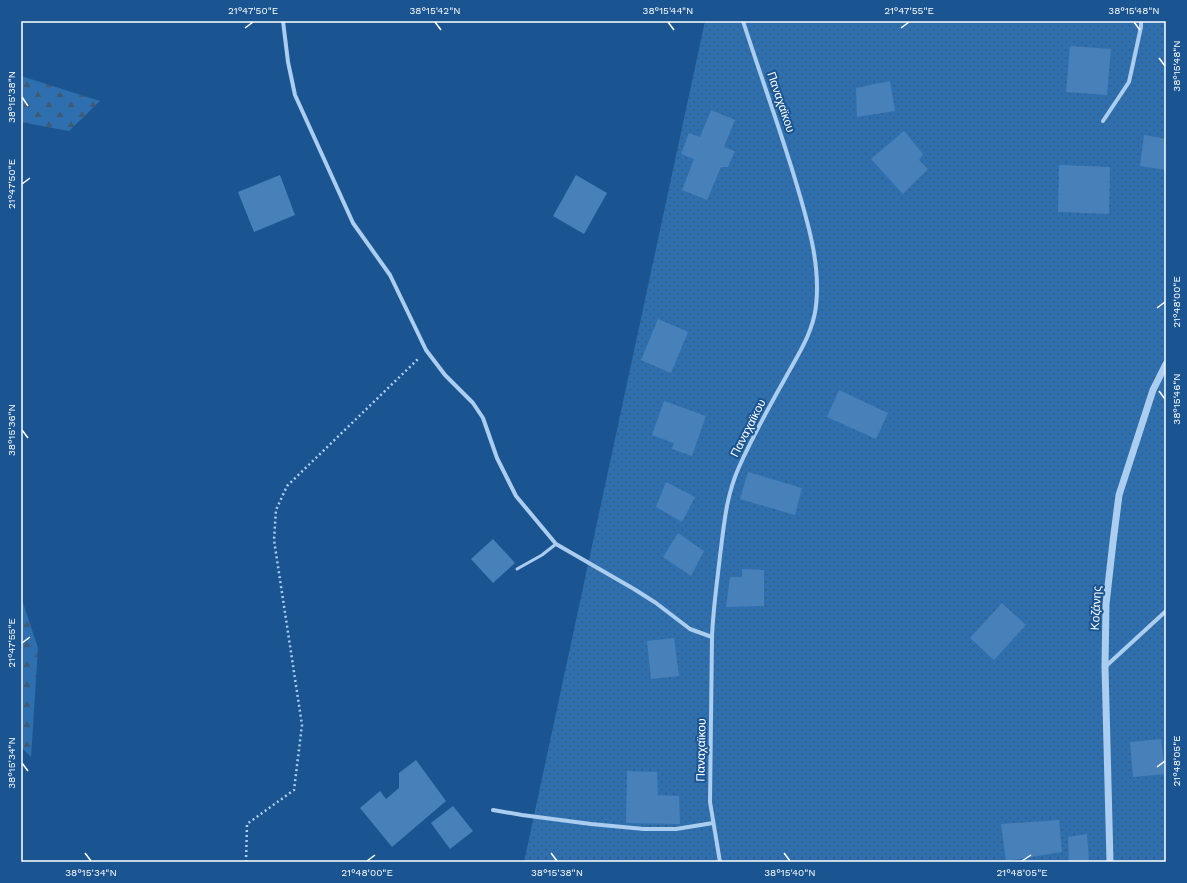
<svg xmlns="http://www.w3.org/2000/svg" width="1187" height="883" viewBox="0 0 1187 883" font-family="'Work Sans',sans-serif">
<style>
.forest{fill:url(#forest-firs)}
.park{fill:url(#park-dots)}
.building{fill:#4881ba}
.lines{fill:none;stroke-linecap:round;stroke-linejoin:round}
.path{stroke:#abcdef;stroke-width:2.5;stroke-dasharray:2 3;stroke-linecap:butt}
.service{stroke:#abcdef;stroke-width:3}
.minor{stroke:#abcdef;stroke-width:4}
.tertiary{stroke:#abcdef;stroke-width:7}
.ticks{fill:none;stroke:#fff;stroke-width:1.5}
.labels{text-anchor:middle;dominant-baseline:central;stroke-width:4;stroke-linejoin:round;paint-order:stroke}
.street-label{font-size:12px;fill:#fff;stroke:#1b5591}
.neatline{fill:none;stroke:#fff;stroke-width:1.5}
.ticks-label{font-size:10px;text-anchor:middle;fill:#fff}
</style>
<defs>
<pattern id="forest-firs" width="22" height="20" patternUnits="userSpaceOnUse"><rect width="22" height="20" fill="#2e70af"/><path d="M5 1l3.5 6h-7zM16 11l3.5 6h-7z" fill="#405a74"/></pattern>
<pattern id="park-dots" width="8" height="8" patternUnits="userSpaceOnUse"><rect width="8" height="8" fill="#2e70af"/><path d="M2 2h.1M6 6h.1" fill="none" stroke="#405a74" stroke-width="1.8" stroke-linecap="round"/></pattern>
</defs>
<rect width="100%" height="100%" fill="#1b5591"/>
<!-- forest -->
<g class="forest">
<path d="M21,76L100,101L69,131L21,122Z"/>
<path d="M21,597L38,648L31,757L21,747Z"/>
</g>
<!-- park -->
<path class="park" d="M705,21H1166V862H524Z"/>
<!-- building -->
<g class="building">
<path d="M1070,46L1111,49L1107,95L1066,92Z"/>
<path d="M890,81L895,111L857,117L856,88Z"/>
<path d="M711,110L735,120L724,147L735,151L728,167H721L707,200L682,190L694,159L681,154L689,133L700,137Z"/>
<path d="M904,131L923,154L919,160L928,169L903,194L871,159Z"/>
<path d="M1144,135L1166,139V170L1140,166Z"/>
<path d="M1059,165L1110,167L1109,214L1058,212Z"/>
<path d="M280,175L295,215L254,232L238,192Z"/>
<path d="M576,175L607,193L584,234L553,216Z"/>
<path d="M658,319L688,332L671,373L641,360Z"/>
<path d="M839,390L888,413L876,439L827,417Z"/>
<path d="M664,401L706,416L692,456L672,449L674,443L652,435Z"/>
<path d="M748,472L802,488L795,515L740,499Z"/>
<path d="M666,482L695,497L682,522L656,507Z"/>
<path d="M678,533L704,551L691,576L663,557Z"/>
<path d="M493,539L515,563L493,583L471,559Z"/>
<path d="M742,569L764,570V606L726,607L730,577H742Z"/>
<path d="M1002,603L1026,625L994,660L970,638Z"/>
<path d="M674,638L679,676L651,679L647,641Z"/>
<path d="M1161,739L1165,774L1133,777L1130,742Z"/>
<path d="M416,760L446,801L392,847L360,808L380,791L386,799L399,788V773Z"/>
<path d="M627,771L657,772L658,795L679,796L680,824L626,823Z"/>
<path d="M453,806L473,831L450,849L431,823Z"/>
<path d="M1059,820L1062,852L1006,861L1001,824Z"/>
<path d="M1087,834L1089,862H1069L1068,837Z"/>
</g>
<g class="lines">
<!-- path -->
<path class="path" d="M246,862L247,824L294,790L302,725L274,540L276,510L287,486L418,359"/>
<!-- service -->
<path class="service" d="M517,569L542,555L556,544"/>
<!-- minor -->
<g class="minor">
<path d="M283,21L288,62L295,95L353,223L390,275L426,350L445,375L473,403L483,418L497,458L516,496L556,544L634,589L656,603L690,629L712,637"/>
<path d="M1103,121L1129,82L1141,27V21"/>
<path d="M1105,667L1166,611"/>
<path d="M493,810L522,815L591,824L644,829H676L713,823"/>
<path d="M720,862L710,802L712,637C713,610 717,583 720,556C724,525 726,496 739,467C753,436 770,405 787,375C799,353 813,332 816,306C821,263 807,220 795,179C779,126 760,74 743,21"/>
</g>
<!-- tertiary -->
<path class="tertiary" d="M1110,862L1105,667L1106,604L1113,542L1119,495L1153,390L1166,364"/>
</g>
<!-- ticks -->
<path class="ticks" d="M435,22L441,30M668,22L674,30M1134,22L1140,30M245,28L253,22M901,28L909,22M1159,58L1165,66M22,97L28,106M22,184L30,178M1157,308L1165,302M1159,391L1165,399M22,430L28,438M22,643L30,637M22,763L28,771M1157,767L1165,761M85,853L91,861M551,853L557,861M784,853L790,861M367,861L375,855M1022,861L1031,855"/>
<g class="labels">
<!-- street labels -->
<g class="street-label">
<text transform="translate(781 102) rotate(71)">Παναχαϊκου</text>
<text transform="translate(748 428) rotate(-63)">Παναχαϊκου</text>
<text transform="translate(1096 608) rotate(-87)">Κοζάνης</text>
<text transform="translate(701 750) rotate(-89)">Παναχαϊκου</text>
</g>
</g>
<!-- border -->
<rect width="1187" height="883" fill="none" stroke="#1b5591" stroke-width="44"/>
<rect x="22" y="22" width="1143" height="839" class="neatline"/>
<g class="ticks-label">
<text x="253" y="14">21°47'50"E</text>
<text x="435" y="14">38°15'42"N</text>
<text x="668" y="14">38°15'44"N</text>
<text x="909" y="14">21°47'55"E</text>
<text x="1134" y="14">38°15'48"N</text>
<text transform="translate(1176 66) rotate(-90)" y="4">38°15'48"N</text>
<text transform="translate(11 97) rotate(-90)" y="4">38°15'38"N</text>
<text transform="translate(11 184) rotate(-90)" y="4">21°47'50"E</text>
<text transform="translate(1176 302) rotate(-90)" y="4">21°48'00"E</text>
<text transform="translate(1176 399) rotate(-90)" y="4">38°15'46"N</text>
<text transform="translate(11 430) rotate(-90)" y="4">38°15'36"N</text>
<text transform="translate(11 643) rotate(-90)" y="4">21°47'55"E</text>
<text transform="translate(1176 761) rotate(-90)" y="4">21°48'05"E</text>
<text transform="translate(11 763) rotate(-90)" y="4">38°15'34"N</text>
<text x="91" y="876">38°15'34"N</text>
<text x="367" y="876">21°48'00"E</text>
<text x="557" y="876">38°15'38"N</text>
<text x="790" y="876">38°15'40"N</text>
<text x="1022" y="876">21°48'05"E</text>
</g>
</svg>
